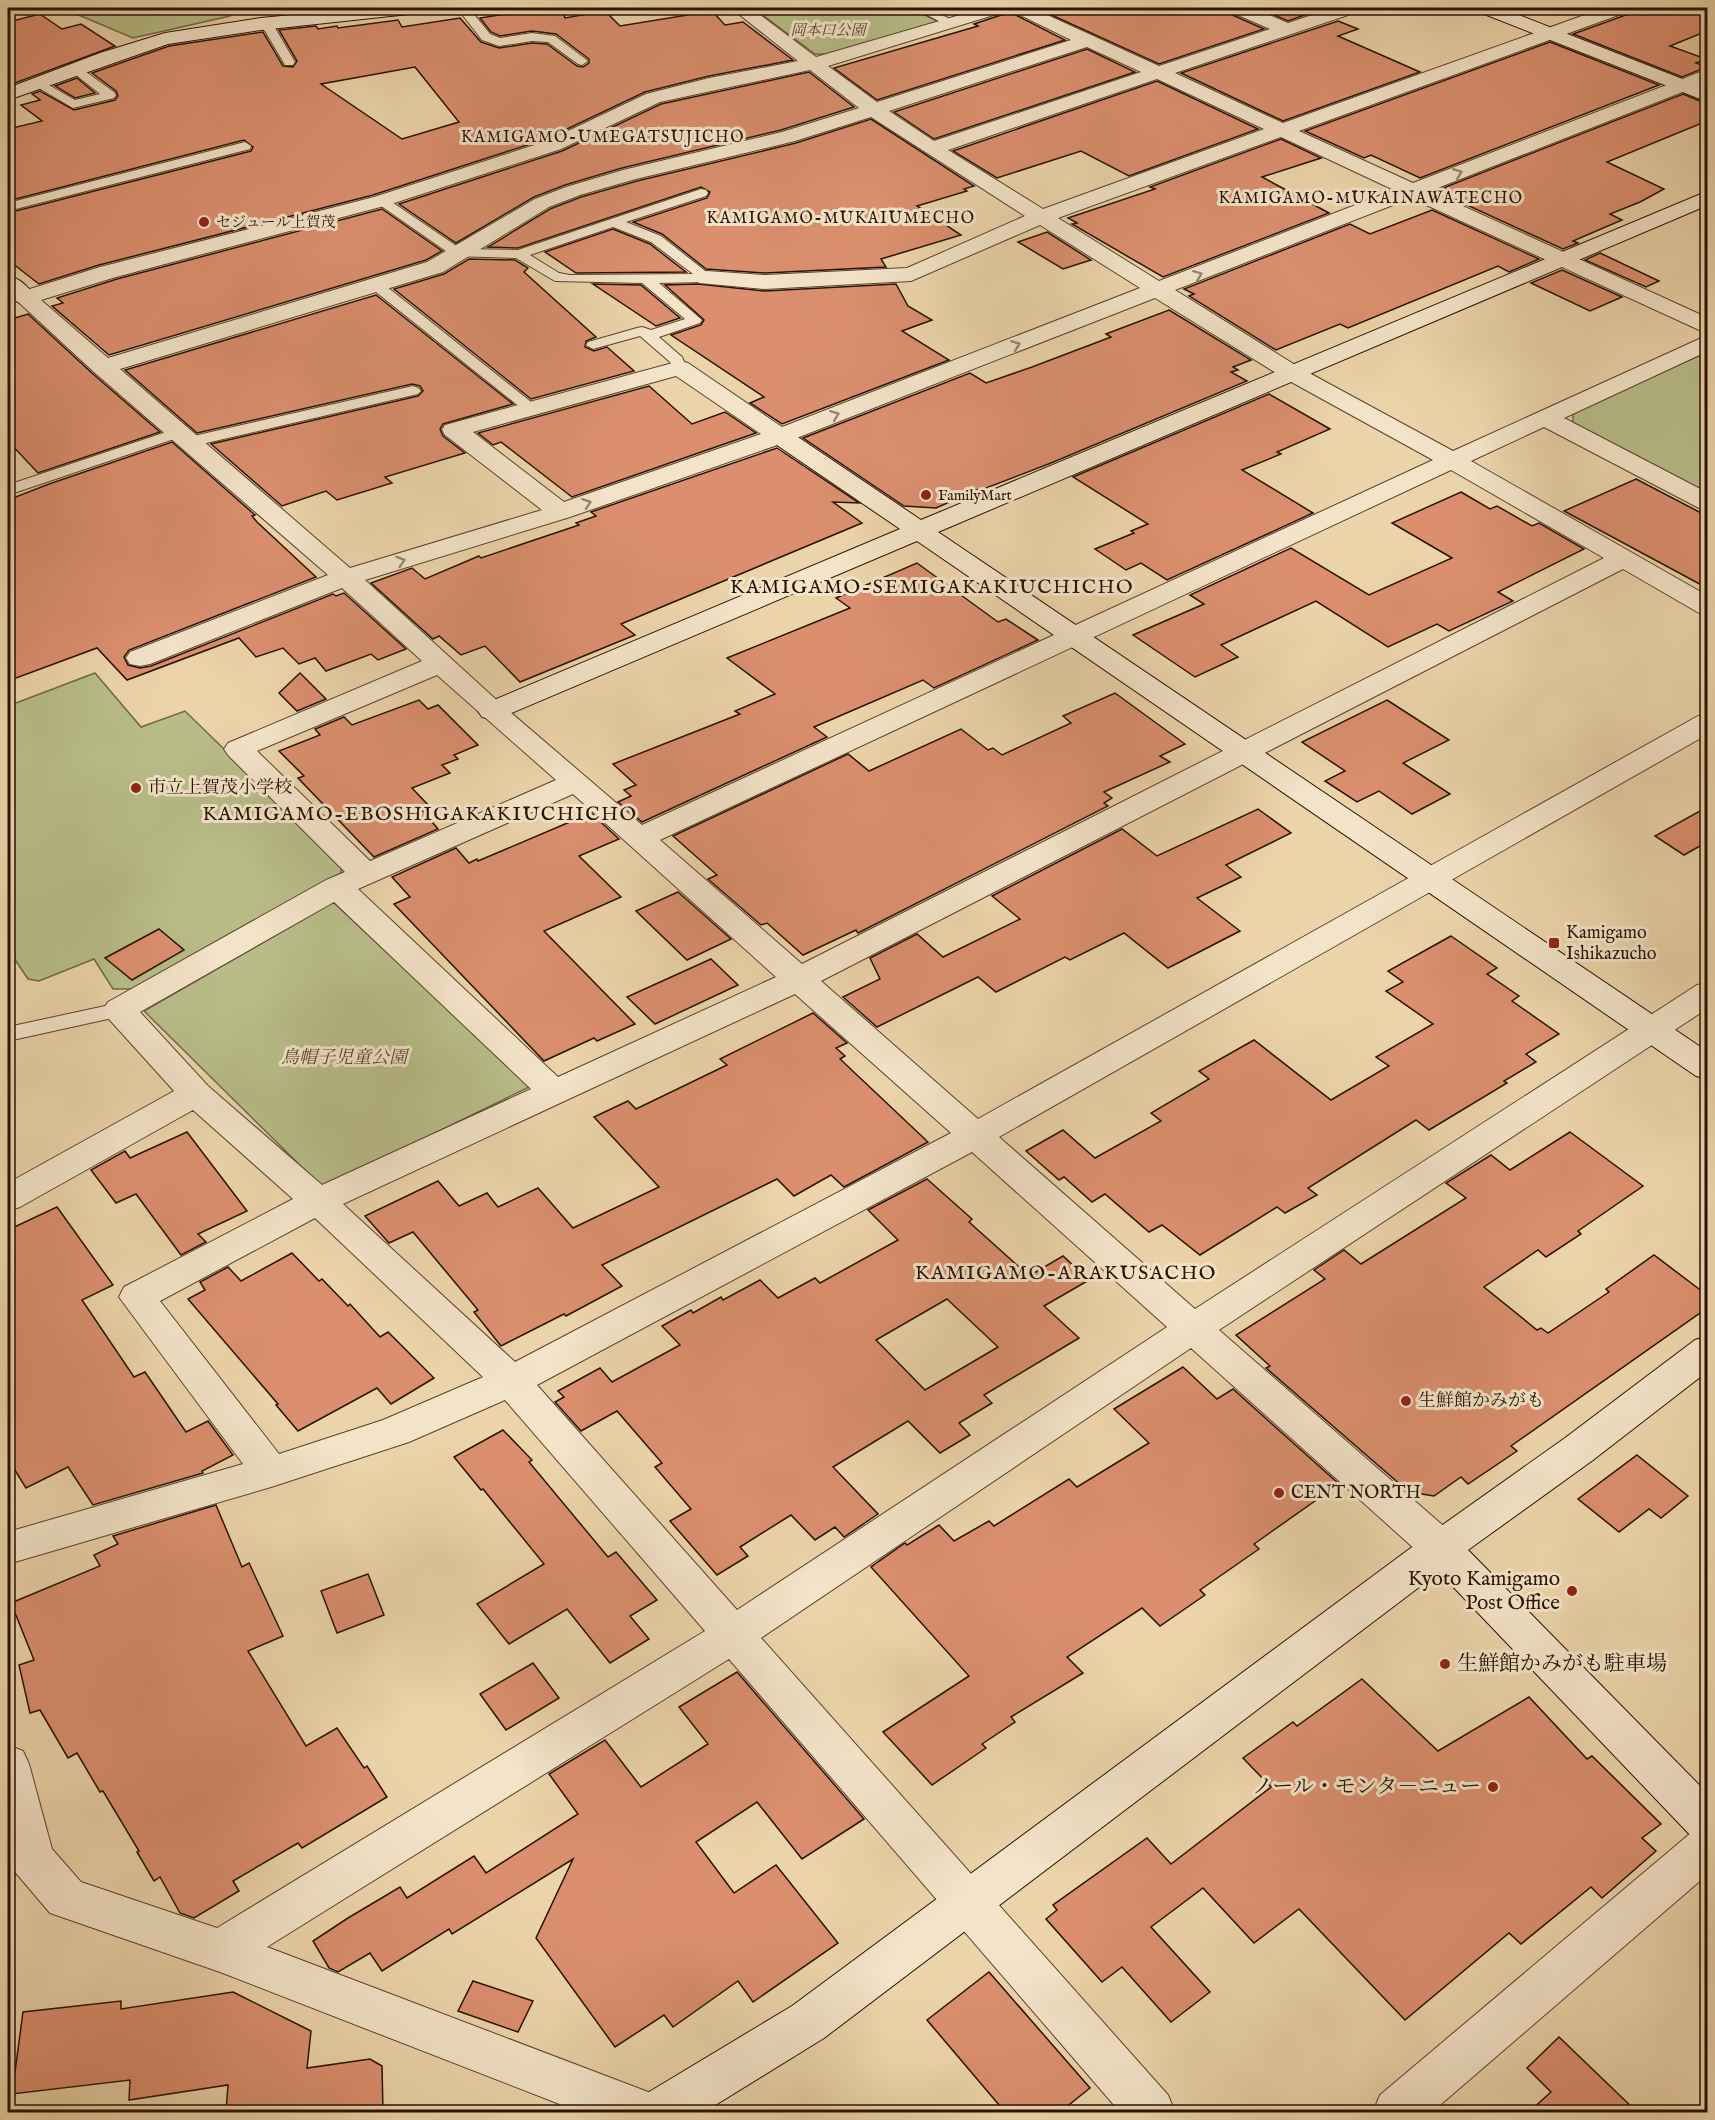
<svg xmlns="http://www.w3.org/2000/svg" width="1715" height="2120" viewBox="0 0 1715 2120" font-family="'IM FELL English','Noto Serif JP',serif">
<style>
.green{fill:#b8bd88;stroke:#706846;stroke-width:1.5}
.building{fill:#db8f6f;stroke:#271203;stroke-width:1.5;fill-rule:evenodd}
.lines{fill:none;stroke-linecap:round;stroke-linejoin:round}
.lane-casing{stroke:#58422d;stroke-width:2}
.street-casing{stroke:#58422d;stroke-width:2}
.secondary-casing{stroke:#271203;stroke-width:2}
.lane{fill:#f3e3c8;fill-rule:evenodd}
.street{fill:#f3e3c8;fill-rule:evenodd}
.secondary{fill:#f3e3c8;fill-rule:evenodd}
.oneway{stroke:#97856f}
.poi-dot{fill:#8f2418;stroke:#f3e3c8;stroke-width:2}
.labels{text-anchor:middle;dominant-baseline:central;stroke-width:6;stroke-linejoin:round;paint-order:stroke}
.far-park-label{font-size:15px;font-style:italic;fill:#52452b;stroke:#f3e3c8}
.far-poi-label{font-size:15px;fill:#271203;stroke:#f3e3c8;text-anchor:start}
.far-neighbourhood-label{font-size:16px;letter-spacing:1.5px;fill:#271203;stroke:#f3e3c8}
.poi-label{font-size:18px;fill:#271203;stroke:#f3e3c8;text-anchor:start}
.park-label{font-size:18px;font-style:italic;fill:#52452b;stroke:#f3e3c8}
.neighbourhood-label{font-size:20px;letter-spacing:1.5px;fill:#271203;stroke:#f3e3c8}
.near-poi-label{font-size:21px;fill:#271203;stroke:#f3e3c8;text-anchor:end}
</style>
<rect width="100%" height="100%" fill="#ecd4aa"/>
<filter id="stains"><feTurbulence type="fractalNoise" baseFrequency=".00333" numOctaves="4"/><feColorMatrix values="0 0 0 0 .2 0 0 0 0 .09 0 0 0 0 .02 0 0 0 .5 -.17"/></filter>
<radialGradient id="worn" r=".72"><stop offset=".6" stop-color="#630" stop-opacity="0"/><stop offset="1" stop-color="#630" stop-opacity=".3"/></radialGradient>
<!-- green -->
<g class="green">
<path d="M62,8H239L230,16L133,38Z"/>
<path d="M753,8H909L940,22L833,54H815Z"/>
<path d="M1707,352V493L1573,423V412Z"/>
<path d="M95,673L141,727L185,711L343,865L339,878L136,989H113L94,959L39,981L28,979L8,949V706Z"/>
<path d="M333,902L531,1086L323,1188L144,1011Z"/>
</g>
<!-- building -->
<g class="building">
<path d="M1036,8H1227L1230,14L1264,29L1159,64Z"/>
<path d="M1258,8H1307L1316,11L1288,21Z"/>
<path d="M1665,8H1707V31L1670,46L1706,59L1696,63L1707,67L1682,77L1573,34L1634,12L1643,15Z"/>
<path d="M562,10L565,18L605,11L620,26L712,11L725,25L743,22L793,60L709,76L645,92L546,139L373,195L99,265L39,284L8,260V213L251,151L253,147L244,140L8,201V129L42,121L21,105L40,100L32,94L40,91L74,110L115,100L118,96L116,91L92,73L169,46L263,32L283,66L293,67L297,61L279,30L316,26L318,29L337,26L338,28L398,20L402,27L460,18L481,42L499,48L532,43L547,44L577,66L583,67L589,63V59L556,34L532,31L500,36L491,32L480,18L518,12ZM415,67L459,122L402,139L321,84Z"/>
<path d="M1010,12L1065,40L877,100L834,68L978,26L974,24Z"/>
<path d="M40,14L62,29L81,24L115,46L15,83L8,77V22Z"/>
<path d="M1338,21L1358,29L1338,36L1420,72L1283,121L1181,73Z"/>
<path d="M1550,42L1659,85L1420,178L1371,155L1364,158L1305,131Z"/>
<path d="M1087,49L1135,72L934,139L894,112Z"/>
<path d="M809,72L854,107L781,130L622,168L565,185L534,197L456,243L399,204L562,151L661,104Z"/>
<path d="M77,78L95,93L75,98L55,86Z"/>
<path d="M1157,81L1258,129L1129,176L1081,151L997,178L953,151Z"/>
<path d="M1683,94L1707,104V121L1607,162L1664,189L1640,202L1610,214L1622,220L1573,241L1578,243L1563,249L1456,200L1463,198L1443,188Z"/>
<path d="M871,119L974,186L964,189L967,191L917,206L961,235L881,259L886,267L765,273L706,269L662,234L633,222L707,198L710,192L701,187L518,248L488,247L550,209L581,197L637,181L796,143Z"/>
<path d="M1281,139L1321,158L1262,177L1329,213L1163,277L1072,224L1077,223L1068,218L1155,189L1150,187Z"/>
<path d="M382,209L442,251L426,260L109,355L52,306L63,303L57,298L117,279Z"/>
<path d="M1432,210L1539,259L1509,272L1498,266L1348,328L1340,324L1276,350L1189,296L1194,294L1184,289L1350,224L1370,234Z"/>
<path d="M613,229L650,244L686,272L576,273L545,252Z"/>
<path d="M1047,232L1091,260L1063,269L1018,242Z"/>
<path d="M1600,253L1659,281L1646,287L1585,260Z"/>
<path d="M469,259L515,260L528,268L524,272L596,337L586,341L585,347L594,351L607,347L634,371L531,399L394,289L444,274Z"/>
<path d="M1562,270L1622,297L1590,311L1531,283Z"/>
<path d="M593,284L641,285L680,318L656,326Z"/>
<path d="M698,284L765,291L896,284L908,306L932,320L902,331L949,360L782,424L750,403L764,397L671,335L701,325L704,320L665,285Z"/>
<path d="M376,295L513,404L443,424L440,429L443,436L465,453L385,477L392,483L337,500L326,491L282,506L211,444L418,396L423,391L420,386L412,384L197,433L125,370Z"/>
<path d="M1169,310L1251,360L1233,367L1238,370L1231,372L1247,381L1051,463L981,490L979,489L936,508L904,506L803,438L970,373L986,383L1032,367L1111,337L1106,334Z"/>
<path d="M28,314L93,374L160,432L38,473L8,441V320Z"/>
<path d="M649,386L692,424L725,412L756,433L572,497L501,442L493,445L478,433Z"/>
<path d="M1269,394L1330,429L1277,452L1281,454L1242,470L1313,513L1167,580L1141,563L1126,570L1095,549L1134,533L1131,531L1148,524L1073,477Z"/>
<path d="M172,442L255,515L252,516L257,522L316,577L129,650L124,657L128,665L140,668L151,666L333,594L336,596L344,593L406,649L378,660L371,654L326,671L315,658L299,664L283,648L256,657L239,638L127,680L97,648L8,681V500L49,484Z"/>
<path d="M777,448L859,503L833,502L862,523L621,624L635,635L520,682L485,646L461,655L439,636L433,639L371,583L412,568L425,579L479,556L481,558L579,525L576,523L596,516L591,512Z"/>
<path d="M1636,479L1707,516V588L1564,511Z"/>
<path d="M1461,492L1490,509L1497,506L1532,526L1539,523L1584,549L1498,592L1513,601L1449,631L1437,624L1388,647L1316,601L1221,645L1238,657L1195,677L1133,635L1204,604L1190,595L1291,548L1369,595L1452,558L1392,523Z"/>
<path d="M917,563L998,622L1006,619L1038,640L934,688L923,680L814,727L827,737L642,822L618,802L631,796L624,790L636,785L613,764L740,714L735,711L775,694L727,658L850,608L836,598Z"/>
<path d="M300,673L326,699L297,711L279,693Z"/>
<path d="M1115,693L1185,744L1160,756L1170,762L1104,792L1112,798L1104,803L1108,806L858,933L856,930L803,955L767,923L761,925L708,879L717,875L673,836L848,754L869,771L961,729L988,750L993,748L1002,755L1071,723L1063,716Z"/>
<path d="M419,700L428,709L438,705L478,745L454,755L458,759L442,765L450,773L412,788L431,808L423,811L438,829L374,857L298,778L304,776L279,751L320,735L315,729L344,717L352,725Z"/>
<path d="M1387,700L1449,740L1403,763L1450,794L1412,814L1379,791L1357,802L1325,781L1345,771L1302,742Z"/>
<path d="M1707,807V842L1684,855L1655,836Z"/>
<path d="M1258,809L1291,833L1226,865L1241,877L1197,898L1240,931L1168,968L1124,933L1070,960L1065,957L996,992L978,977L877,1027L843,997L880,979L870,958L917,934L943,957L1020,919L992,896L1122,829L1157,856Z"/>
<path d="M591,813L619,839L579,856L621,897L544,931L635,1024L597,1041L594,1038L544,1061L394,904L410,897L392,877L456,848L469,863L477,859L478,861Z"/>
<path d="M678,892L731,939L687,960L636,911Z"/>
<path d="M159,929L184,950L132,980L105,958Z"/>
<path d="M1451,936L1497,968L1487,974L1519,996L1512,1001L1559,1034L1526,1054L1536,1062L1504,1081L1507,1083L1429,1130L1416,1120L1308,1188L1317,1195L1285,1213L1277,1207L1200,1255L1162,1225L1149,1232L1105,1194L1092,1202L1064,1177L1059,1180L1026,1151L1063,1130L1095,1158L1161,1121L1151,1113L1209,1079L1199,1071L1254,1040L1331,1100L1389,1066L1376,1057L1433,1024L1386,991L1403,982L1388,971Z"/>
<path d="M711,959L738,985L655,1024L627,997Z"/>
<path d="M813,1013L847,1043L836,1048L845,1056L840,1059L928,1142L844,1187L831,1175L794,1196L777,1179L602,1265L622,1286L566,1316L564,1314L501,1346L474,1312L478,1310L413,1232L389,1243L365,1216L438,1181L459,1206L487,1193L498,1207L538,1188L573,1228L659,1187L594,1117L628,1101L636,1109L727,1065L720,1059Z"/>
<path d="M187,1132L247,1211L198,1234L206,1242L181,1255L136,1194L116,1203L91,1170L125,1151L130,1158Z"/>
<path d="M1570,1132L1643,1186L1578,1231L1581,1234L1546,1257L1538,1250L1484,1287L1537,1330L1541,1328L1548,1333L1609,1292L1606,1289L1654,1255L1707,1295V1308L1511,1446L1517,1451L1468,1484L1461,1477L1434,1496L1409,1492L1266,1368L1270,1366L1236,1335L1325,1279L1314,1270L1344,1250L1361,1264L1466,1198L1446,1183L1491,1155L1510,1170Z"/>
<path d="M927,1179L972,1219L969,1222L1029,1276L1063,1256L1089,1280L1044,1306L1079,1338L984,1395L992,1403L959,1423L970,1435L940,1453L908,1421L833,1467L878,1514L844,1537L835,1527L815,1540L791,1515L740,1547L748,1556L717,1575L670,1521L691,1509L655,1467L662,1463L617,1411L581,1431L555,1402L564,1397L558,1391L600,1368L612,1382L680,1345L662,1326L691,1310L693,1313L721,1297L723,1300L760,1280L778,1298L815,1278L820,1283L898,1240L868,1210ZM947,1299L998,1347L925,1390L876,1340Z"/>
<path d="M57,1207L113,1285L82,1300L134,1377L145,1372L186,1432L208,1421L233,1455L202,1471L203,1473L93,1505L68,1467L26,1488L8,1459V1230Z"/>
<path d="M292,1253L319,1281L322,1279L348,1306L350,1304L380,1337L388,1332L434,1378L391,1404L377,1388L298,1431L276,1405L278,1404L188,1299L205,1290L200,1282L228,1267L241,1281Z"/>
<path d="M1183,1367L1217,1399L1233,1389L1339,1484L1254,1544L1259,1549L1200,1590L1205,1595L1160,1626L1142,1608L1067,1657L1083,1673L1011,1717L1015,1722L982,1744L986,1748L932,1785L883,1732L969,1676L871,1567L905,1543L907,1545L939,1525L954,1541L989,1521L994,1526L1069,1479L1077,1487L1149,1443L1114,1409Z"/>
<path d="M503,1430L532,1460L529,1462L608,1557L616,1552L657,1600L630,1616L649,1639L610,1663L567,1609L509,1644L477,1604L544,1564L483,1489L481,1490L454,1457Z"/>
<path d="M1637,1455L1688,1496L1661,1518L1649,1509L1619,1532L1578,1499Z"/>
<path d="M216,1505L242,1567L249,1563L283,1636L248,1651L306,1746L337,1728L364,1768L367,1766L387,1797L302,1848L298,1843L233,1881L239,1891L194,1918L180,1913L160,1877L154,1881L137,1852L139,1851L103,1791L100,1792L77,1753L68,1758L40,1710L30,1713L19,1665L34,1660L11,1603L100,1566L94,1555L118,1544L113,1536Z"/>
<path d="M368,1574L384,1615L337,1633L321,1591Z"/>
<path d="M533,1663L559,1698L506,1730L480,1694Z"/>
<path d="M737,1672L864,1819L802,1859L757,1802L696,1842L734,1893L776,1865L838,1943L753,2002L738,1981L673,2027L664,2015L615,2047L536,1938L573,1859L452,1934L449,1929L382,1971L370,1953L338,1972L329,1968L313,1941L348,1918L400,1887L407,1898L474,1856L486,1873L578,1814L549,1774L605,1740L641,1787L708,1744L679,1707Z"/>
<path d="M1362,1679L1438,1751L1529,1697L1587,1759L1592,1756L1661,1824L1642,1838L1656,1851L1602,1898L1591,1887L1521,1944L1509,1933L1405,2020L1299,1909L1254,1943L1203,1888L1151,1927L1210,1992L1171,2022L1122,1967L1102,1982L1046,1919L1057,1910L1053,1905L1147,1838L1171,1864L1271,1787L1243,1758L1293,1722L1297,1726Z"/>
<path d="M989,1972L1090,2088L1060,2112H1005L927,2020Z"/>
<path d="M473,1981L533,2001L518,2032L458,2011Z"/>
<path d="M233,1992L311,2031L307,2068L370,2059L382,2066L383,2112H226L228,2085L129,2100L130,2080L12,2094L23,2012L121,2001V2009Z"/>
<path d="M1559,2037L1637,2112H1529L1551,2092L1527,2068Z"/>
</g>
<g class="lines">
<!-- lane casing -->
<g class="lane-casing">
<g id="lane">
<path d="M457,8H469L490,34L500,38L532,33L555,36L588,61L582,65L578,64L548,42L532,41L499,46L482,40Z"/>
<path d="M914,8H928L958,23L956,26H948Z"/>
<path d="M261,20L274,26L295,62L293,65H285L265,31L255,24Z"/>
<path d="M75,64L114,92L116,95L114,98L73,108L32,84L38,80L42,81L75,100L100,94L71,71V65Z"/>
<path d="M245,142L251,146L250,149L8,211V203Z"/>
<path d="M701,189L706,190L708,193L706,196L626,222L661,236L714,278L707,282L659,283L702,320L700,323L659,337L682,357L687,368L680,372L675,371L670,362L640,336L593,349L586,345L588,342L637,328L642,327L651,330L685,319L642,283L555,281L516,258L453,256L374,201L381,197L386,198L461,249L518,250ZM613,227L651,242L693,274L570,275L559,273L530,255Z"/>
<path d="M376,281L381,282L536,406L539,409L536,412H526L371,288L369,285Z"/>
<path d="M413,386L418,388L421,391L418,394L189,447L181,442L189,437Z"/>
<path d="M178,428L183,430L186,433L183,436L8,495V485Z"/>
<path d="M119,1003L126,1005L129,1010L126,1015L8,1041V1027Z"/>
</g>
</g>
<!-- street casing -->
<g class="street-casing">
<g id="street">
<path d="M731,8H751L816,57L984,8H1032L1159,66L1270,29L1231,12L1229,8H1253L1288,23L1333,8H1359L1357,12L1175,73L1283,123L1604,8H1629L1627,12L1299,131L1413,183L1708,69V82L1430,191L1708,318V334L1411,198L1175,290L1300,368L1453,451L1708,335V351L1564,418L1708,493V510L1699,508L1544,427L1471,461L1708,596V615L1699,613L1623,569L821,981L978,1119L1698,716L1708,714V734L999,1137L1195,1309L1697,985L1708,983V1008L1219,1330L1455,1536L1461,1548L1455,1560L1441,1564L1427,1560L1191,1348L761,1638L1168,2095L1175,2112H1120L729,1659L267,1947L656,2095L663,2112H580L220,1972L50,1913L16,1873L10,1859L8,1849V1745L23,1751L29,1764L52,1849L81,1882L217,1928L705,1631L505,1400L409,1442L271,1487L8,1564V1532L243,1464L119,1297L124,1287L293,1199L193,1110L20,1207L8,1211V1183L174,1091L108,1018L103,1010L108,1002L326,880L345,872L228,755L224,749L228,743L422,661L342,588L150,664L140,666L130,664L126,658L130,652L328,575L94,372L14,298L17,293L100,267L374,197L547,141L646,94L709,78L798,61ZM1010,10L1071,40L877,102L828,66ZM1087,47L1141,72L934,141L889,111ZM810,70L859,108L782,132L623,170L566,187L535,199L427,262L108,358L41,300L116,277L388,205L561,149L660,102ZM1157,79L1264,129L1043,209L948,150ZM871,117L1025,216L907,268L765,275L707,271L699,273L696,278L699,283L765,289L911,281L1040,225L1140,288L782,427L688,363L680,361L445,425L442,430L445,435L542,510L350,568L120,369L443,272L549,207L580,195L636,179L795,141ZM1281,137L1394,190L1159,281L1058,218ZM1155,298L1284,378L1433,460L642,825L502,705L365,580L570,517L789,441ZM676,376L761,434L564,502L473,432ZM1451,470L1604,558L802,964L660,840ZM437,675L556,780L370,861L257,751ZM573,794L776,977L558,1077L358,889ZM334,902L531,1089L322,1185L208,1086L140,1012ZM795,994L951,1133L515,1362L343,1204ZM972,1152L1167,1327L737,1610L537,1385ZM315,1218L483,1377L383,1420L279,1454L160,1301Z"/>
<path d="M1708,1826V1874L1432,2112H1373L1380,2095L1692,1832Z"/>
</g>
</g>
<!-- secondary casing -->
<g class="secondary-casing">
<g id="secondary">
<path d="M362,8H418L416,12L409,14L261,30L168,44L8,100V88L100,53L165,33L261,18Z"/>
<path d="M1477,8H1501L1708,89V102L1479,12Z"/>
<path d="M1708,191V205L938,532L1708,1052V1079L1696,1076L917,541L502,717L492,719L482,717L478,711L482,705L900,529L771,441L768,436L771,431L780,429L789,431L921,520Z"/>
<path d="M8,275C19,278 30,288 36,298L33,303C21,306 16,302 8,294Z"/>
<path d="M1708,1336V1371L1593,1460L1468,1550L1708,1794V1843L1693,1838L1439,1572L824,2038L704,2112H637L644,2095L792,2006L1427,1536L1565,1438L1695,1340Z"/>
</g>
</g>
<!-- lane -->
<use href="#lane" class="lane"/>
<!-- street -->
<use href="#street" class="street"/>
<!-- secondary -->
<use href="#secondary" class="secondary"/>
</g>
<!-- one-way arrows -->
<defs><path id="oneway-chevron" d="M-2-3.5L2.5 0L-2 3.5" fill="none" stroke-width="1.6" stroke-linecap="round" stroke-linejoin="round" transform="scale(1.5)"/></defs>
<g class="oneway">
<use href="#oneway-chevron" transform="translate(1458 173) rotate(-22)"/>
<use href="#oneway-chevron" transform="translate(1198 275) rotate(-21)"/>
<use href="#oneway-chevron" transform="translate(1016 345) rotate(-21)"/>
<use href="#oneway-chevron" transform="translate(835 415) rotate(-21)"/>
<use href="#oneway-chevron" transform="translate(587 503) rotate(-19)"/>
<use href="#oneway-chevron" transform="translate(401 561) rotate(-17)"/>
</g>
<!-- markers -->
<g class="poi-dot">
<circle cx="204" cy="222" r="6"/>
<circle cx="926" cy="495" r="6"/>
<circle cx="136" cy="788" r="6"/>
<rect x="1548" y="937" width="12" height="12" rx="3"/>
<circle cx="1406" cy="1401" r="6"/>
<circle cx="1279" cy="1493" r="6"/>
<circle cx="1572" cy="1591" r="6"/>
<circle cx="1445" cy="1664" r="6"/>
<circle cx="1493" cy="1787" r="6"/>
</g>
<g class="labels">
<!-- far-park labels -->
<g class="far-park-label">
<text x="828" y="30">岡本口公園</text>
</g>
<!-- far-poi labels -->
<g class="far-poi-label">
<text x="216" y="222">セジュール上賀茂</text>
<text x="938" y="495">FamilyMart</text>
</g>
<!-- far-neighbourhood labels -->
<g class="far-neighbourhood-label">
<text x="603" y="138">KAMIGAMO-UMEGATSUJICHO</text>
<text x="1371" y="199">KAMIGAMO-MUKAINAWATECHO</text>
<text x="841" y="219">KAMIGAMO-MUKAIUMECHO</text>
</g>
<!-- poi labels -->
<g class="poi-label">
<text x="148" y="788">市立上賀茂小学校</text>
<text x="1566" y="933">Kamigamo<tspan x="1566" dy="21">Ishikazucho</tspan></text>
<text x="1418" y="1401">生鮮館かみがも</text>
<text x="1291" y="1493">CENT NORTH</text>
</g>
<!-- park labels -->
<g class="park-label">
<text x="344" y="1058">鳥帽子児童公園</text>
</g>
<!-- neighbourhood labels -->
<g class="neighbourhood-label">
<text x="932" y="587">KAMIGAMO-SEMIGAKAKIUCHICHO</text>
<text x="420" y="814">KAMIGAMO-EBOSHIGAKAKIUCHICHO</text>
<text x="1066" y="1273">KAMIGAMO-ARAKUSACHO</text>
</g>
<!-- near-poi labels -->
<g class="near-poi-label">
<text x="1560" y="1579">Kyoto Kamigamo<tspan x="1560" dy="24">Post Office</tspan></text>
<text x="1457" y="1664" text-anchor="start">生鮮館かみがも駐車場</text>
<text x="1481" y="1787">ノール・モンタ－ニュー</text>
</g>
</g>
<!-- margin -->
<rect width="1715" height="2120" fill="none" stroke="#ecd4aa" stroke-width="30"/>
<rect x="9" y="9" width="1697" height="2102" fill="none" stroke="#271203" stroke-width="3"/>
<rect x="15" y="15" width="1685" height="2090" fill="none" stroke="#271203" stroke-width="1.5"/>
<rect width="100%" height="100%" filter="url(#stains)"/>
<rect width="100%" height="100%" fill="url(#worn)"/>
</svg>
